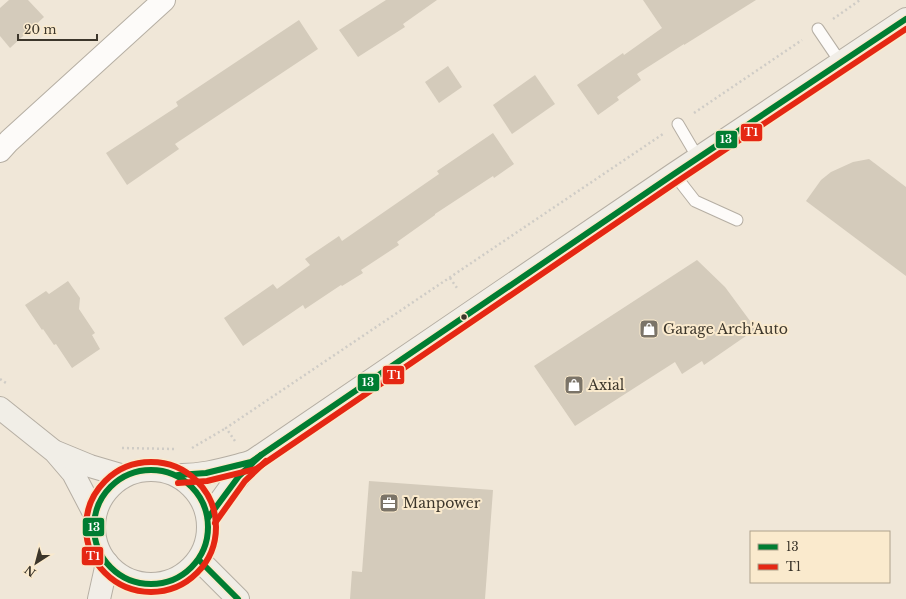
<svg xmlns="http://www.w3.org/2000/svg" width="906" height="599" viewBox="0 0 906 599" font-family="'Libre Baskerville',serif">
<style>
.building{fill:#d4cbbb}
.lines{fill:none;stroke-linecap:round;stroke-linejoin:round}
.lane-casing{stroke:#b5aea3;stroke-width:13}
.street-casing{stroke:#b5aea3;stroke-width:24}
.secondary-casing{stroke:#b5aea3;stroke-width:24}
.path{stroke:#cfccc6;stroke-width:2.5;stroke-dasharray:2 3;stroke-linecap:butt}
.lane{stroke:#fdfbf9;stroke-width:11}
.street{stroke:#fdfbf9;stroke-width:22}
.secondary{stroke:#f1eee7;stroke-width:22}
.bus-1-casing{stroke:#faeacd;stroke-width:9}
.bus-2-casing{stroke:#faeacd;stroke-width:9}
.bus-1{stroke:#007d32;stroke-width:6}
.bus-2{stroke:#e52713;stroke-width:6}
.bus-dot{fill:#3c362b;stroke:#faeacd;stroke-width:1.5}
.labels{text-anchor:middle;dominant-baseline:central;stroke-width:4;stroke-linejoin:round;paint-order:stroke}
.poi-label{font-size:14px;fill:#3c362b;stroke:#faeacd;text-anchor:start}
.line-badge{stroke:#faeacd;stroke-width:1.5}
.badge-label{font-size:11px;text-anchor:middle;font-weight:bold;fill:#fff}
</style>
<rect width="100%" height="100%" fill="#f0e7d8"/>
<!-- building -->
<g class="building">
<path d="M9,0H28L44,17L10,48L0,36V8Z"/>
<path d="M386,0H437L403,24L405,27L358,57L339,30Z"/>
<path d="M643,0H756L684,45V44L637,74L641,80L617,97L619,100L598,115L577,85L623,53L624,55L662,28Z"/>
<path d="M299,20L318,49L175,144L179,149L127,185L106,153L178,106L176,102Z"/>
<path d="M448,66L462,87L439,103L425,82Z"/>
<path d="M535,75L555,104L512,134L493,105Z"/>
<path d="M493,133L514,164L494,178L493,176L435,214V215L397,242L399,245L361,270L363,273L342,286L341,285L305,309L303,305L243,346L224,318L273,284L277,289L310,265L305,259L339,236L342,241L439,174L437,171Z"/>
<path d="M869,159L906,187V276L806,201L821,180L831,172L853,162Z"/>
<path d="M697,260L725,287L756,329L704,365L702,361L682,374L675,362L575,426L534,366Z"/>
<path d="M68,281L80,298L79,309L95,333L92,335L100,349L72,368L56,344L54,345L43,329L42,330L25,305L46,291L49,294Z"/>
<path d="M369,481L493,490L485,599H350L352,571L362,572Z"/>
</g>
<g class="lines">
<!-- lane casing -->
<g class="lane-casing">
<g id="lane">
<path d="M818,29L841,63"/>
<path d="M678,124L698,158"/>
<path d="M674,174L695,201L737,220"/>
</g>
</g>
<!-- street casing -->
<g class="street-casing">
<path id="street" d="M0,151L9,141L164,0"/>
</g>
<!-- secondary casing -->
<g class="secondary-casing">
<g id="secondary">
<path d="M0,408L55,452L73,473L95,515"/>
<path d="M56,452L90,466L124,476"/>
<circle cx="151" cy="527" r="57"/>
<path d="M178,475C203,476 227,468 251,462"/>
<path d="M208,518L229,489L251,462L674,174L906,19"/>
<path d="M199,560L238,599"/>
<path d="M99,599L107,563"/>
</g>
</g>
<!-- path -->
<g class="path">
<path d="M833,19L860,0"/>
<path d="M694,113L802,40"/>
<path d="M450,278L457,288"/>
<path d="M0,379L6,383"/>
<path d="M235,441L226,428L663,134"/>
<path d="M122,448L175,449"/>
<path d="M192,448L226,428"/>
</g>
<!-- lane -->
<use href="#lane" class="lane"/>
<!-- street -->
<use href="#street" class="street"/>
<!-- secondary -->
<use href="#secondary" class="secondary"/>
<!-- bus-1 casing -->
<g class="bus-1-casing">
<g id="bus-1">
<circle cx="151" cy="527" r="57"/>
<path d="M178,475L206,473L251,462L674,174L906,19"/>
<path d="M208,518L239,476L261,455"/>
<path d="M199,560L238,599"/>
</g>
</g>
<!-- bus-2 casing -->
<g class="bus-2-casing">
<g id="bus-2">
<circle cx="151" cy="527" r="65"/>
<path d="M178,483L207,481L256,469L678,181L906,29"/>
<path d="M215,523L245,481L266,461"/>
</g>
</g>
<!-- bus-1 -->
<use href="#bus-1" class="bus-1"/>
<!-- bus-2 -->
<use href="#bus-2" class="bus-2"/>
</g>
<!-- icons -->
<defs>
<g id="shop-square" transform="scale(1)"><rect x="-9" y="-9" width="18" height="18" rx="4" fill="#7b7468" stroke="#faeacd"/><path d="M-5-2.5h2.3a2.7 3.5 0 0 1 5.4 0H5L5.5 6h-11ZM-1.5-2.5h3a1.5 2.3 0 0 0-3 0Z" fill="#fff"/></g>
<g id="office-square" transform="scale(1)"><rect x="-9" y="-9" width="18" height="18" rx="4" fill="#7b7468" stroke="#faeacd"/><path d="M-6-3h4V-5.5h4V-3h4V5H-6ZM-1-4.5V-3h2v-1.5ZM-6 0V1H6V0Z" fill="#fff"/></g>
</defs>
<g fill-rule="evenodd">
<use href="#shop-square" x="649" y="329"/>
<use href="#shop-square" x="574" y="385"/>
<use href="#office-square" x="389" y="503"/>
</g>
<!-- markers -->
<circle class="bus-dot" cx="464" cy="317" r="3.5"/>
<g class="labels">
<!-- poi labels -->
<g class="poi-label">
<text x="663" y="329">Garage Arch'Auto</text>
<text x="588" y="385">Axial</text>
<text x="403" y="503">Manpower</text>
</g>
</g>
<g class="line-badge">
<rect x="740" y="123" width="23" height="19" rx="4" fill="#e52713"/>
<rect x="715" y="130" width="23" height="19" rx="4" fill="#007d32"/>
<rect x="382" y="365" width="23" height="20" rx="4" fill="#e52713"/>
<rect x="357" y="373" width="23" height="19" rx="4" fill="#007d32"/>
<rect x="82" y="517" width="23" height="20" rx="4" fill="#007d32"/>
<rect x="81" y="546" width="23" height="20" rx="4" fill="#e52713"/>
</g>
<g class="badge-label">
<text x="751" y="136">T1</text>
<text x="726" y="143">13</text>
<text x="394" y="379">T1</text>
<text x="368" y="386">13</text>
<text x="94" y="531">13</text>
<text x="93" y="560">T1</text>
</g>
<!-- legend -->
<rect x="750" y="531" width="140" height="52" fill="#faeacd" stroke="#aea28c"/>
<rect x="758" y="544" width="20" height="6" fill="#007d32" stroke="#aea28c"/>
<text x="786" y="551" font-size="12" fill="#3c362b">13</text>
<rect x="758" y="564" width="20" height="6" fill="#e52713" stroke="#aea28c"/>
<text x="786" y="571" font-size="12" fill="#3c362b">T1</text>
<!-- north arrow -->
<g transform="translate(36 563) rotate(216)" stroke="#faeacd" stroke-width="3" paint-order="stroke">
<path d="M0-3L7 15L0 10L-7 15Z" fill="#3c362b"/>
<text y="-6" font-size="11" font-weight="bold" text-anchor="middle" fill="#3c362b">N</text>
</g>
<!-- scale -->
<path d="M18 34v6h79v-6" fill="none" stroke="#3c362b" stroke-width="2"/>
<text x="24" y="34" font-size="12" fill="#3c362b" stroke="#faeacd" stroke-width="3" paint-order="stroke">20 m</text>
</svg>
